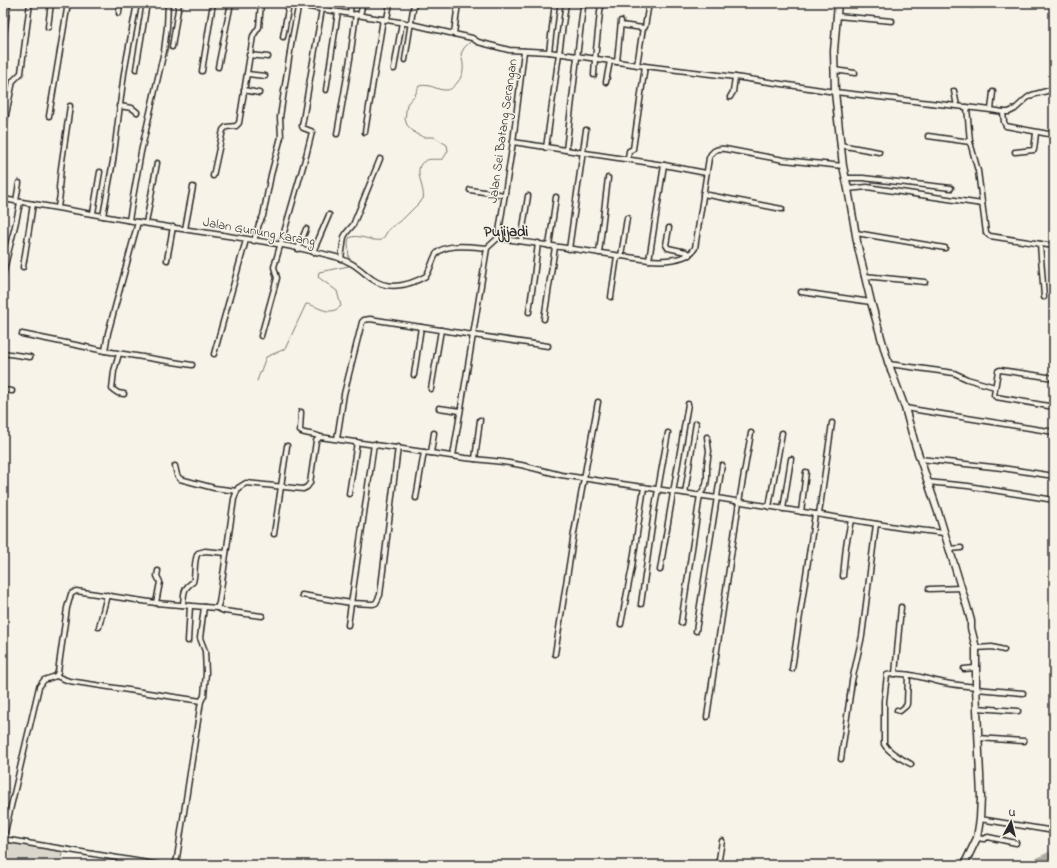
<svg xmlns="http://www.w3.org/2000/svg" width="1057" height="868" viewBox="0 0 1057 868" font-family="'Indie Flower',sans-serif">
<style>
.green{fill:#dad6cc;stroke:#82807c}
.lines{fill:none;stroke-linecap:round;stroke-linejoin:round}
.stream{stroke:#7a7874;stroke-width:1}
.river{stroke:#afaca4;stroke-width:7}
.minor-casing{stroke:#2b2b2b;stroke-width:7}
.primary-casing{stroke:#2b2b2b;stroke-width:9}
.minor{stroke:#f7f3e8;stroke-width:4}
.primary{stroke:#f7f3e8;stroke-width:6}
.labels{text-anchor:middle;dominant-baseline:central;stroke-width:3;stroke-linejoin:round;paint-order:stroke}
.street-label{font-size:13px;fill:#2b2b2b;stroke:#f7f3e8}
.quarter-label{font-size:15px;font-weight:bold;fill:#2b2b2b;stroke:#f7f3e8}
</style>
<rect width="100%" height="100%" fill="#f7f3e8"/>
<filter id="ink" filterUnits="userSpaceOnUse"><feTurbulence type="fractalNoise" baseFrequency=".025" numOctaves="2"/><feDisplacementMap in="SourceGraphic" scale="8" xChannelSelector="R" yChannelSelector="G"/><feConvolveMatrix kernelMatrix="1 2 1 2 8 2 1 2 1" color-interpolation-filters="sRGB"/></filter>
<g filter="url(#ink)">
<!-- green -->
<path class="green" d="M3,842L63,850L62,865H3Z"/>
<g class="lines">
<!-- stream -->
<g class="stream">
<path d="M349,260L348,243L349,238C358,233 371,242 382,240L389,229L404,218L423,199C426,189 411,167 425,161C429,158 437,160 443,159L448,151L447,145L434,137H424L416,134L407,125L405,119L407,104L415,95L419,86C431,83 437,91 447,90C451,90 454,86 457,83C465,73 464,66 461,54L464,48L472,40"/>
<path d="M257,381L266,357L285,349L306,304C318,305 328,318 341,306L337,291L318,277L319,272L349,266V263"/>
</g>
<!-- river -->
<g class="river">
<path d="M1049,3L1054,9"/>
<path d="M1031,865L1054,853"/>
</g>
<!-- minor casing -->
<g class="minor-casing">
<g id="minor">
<path d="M73,3L75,4"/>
<path d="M285,3L411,24L454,34L472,38L478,42L509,50L549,52L645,66L735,77L835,92L991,110L1003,112H1009L1015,109L1027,98L1032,95L1054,89"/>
<path d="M957,3L973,5"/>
<path d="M119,13L120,3"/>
<path d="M350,13L351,3"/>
<path d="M360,15L363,3"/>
<path d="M837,16L892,21"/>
<path d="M387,19L390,3"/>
<path d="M621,25L643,28"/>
<path d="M48,27L51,3"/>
<path d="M454,34L458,3"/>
<path d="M283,37L289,4"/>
<path d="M3,44L8,3"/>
<path d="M172,47L179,3"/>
<path d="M549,52L555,3"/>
<path d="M249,55L268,57"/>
<path d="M595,59L601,3"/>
<path d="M405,60L414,3"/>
<path d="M617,62L621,21"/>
<path d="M637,65L643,28L645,27L649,3"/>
<path d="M218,67L231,3"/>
<path d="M136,69L147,3"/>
<path d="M394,69L402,22"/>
<path d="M834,70L855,73"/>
<path d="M202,71L213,3"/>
<path d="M247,74L265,76"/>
<path d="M594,75L595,59"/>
<path d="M606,82L610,61"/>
<path d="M244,90L259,93"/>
<path d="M326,90L338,12"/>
<path d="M954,91L957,106"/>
<path d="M730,97L733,92L735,77"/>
<path d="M119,106L132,108L137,112"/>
<path d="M967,107L970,142L978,171L986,233L990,236L1054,246"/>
<path d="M991,110L993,92"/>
<path d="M1003,112L1004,122L1006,126L1054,135"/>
<path d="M49,116L68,3"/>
<path d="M3,129L13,81L21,73L30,3"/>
<path d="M365,132L383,19"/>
<path d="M337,134L350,59L356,14"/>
<path d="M928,136L970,142"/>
<path d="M513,142L664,165L706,173"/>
<path d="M840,145L879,152"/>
<path d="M546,148L566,3"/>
<path d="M566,150L583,7"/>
<path d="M1015,152L1034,150L1036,133"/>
<path d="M628,159L629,151L633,149L645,66"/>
<path d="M213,176L223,130L226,127L236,126L239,123L253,36L259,27L261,3"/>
<path d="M845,178H863L951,188"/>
<path d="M848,189L867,187L982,204"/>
<path d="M470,190L505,195"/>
<path d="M703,194L782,209"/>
<path d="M3,199C48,206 92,214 137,222C203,233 271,240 336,257C353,262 359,269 372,279C389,291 410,285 426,276C430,270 432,262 435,256C442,242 473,247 487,248"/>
<path d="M16,201L19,183"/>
<path d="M58,207L60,194L59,188L61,168L70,106"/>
<path d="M93,213L100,172"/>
<path d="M103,216L113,161L124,73L137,3"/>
<path d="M129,220L141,152L164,51L167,27L168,3"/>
<path d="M138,222L108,333L105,351L192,365"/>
<path d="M146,223L157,163"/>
<path d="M669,228L666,245L668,248L686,252L689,255"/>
<path d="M185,229L193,187"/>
<path d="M856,233L945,248"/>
<path d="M498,238L513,142L524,51"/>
<path d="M254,241L259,224L263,216L271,175L281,137L280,117L292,39L299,3"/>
<path d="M521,241L528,196"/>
<path d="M1040,244L1044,297"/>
<path d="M549,246L556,197"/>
<path d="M298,249L306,229"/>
<path d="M569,249L586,130"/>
<path d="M313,252L329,215"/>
<path d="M599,253L608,178"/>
<path d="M621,256L627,218"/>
<path d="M341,259L344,237L347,232L353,225L380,159"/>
<path d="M167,260L173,227"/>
<path d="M649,260L664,165"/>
<path d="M23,267L33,204"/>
<path d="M3,275C8,250 16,227 20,202"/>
<path d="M864,276L925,282"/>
<path d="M801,292L871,302"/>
<path d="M611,297L617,256"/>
<path d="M529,312L534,277L538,243"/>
<path d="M544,319L555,247"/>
<path d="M22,334L105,351"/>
<path d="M261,336L277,278L274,267L306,156L312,132L311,131L303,128L302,126L323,3"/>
<path d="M3,353L30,357"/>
<path d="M119,354L114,371L112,389L118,393L124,394"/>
<path d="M214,354L246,240"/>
<path d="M889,364L954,373L967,379L995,387"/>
<path d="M414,375L421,327L473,335L487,248L498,238L649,260C662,261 688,261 695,248L709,158C712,150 717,148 725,149L784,160L843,166"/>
<path d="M1054,378L1000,370L998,371L994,395L996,397L1054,407"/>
<path d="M431,389L441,330"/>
<path d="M3,390L12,391"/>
<path d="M439,408L460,411"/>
<path d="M905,408L1054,432"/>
<path d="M301,412L300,431C305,435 314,433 320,437"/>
<path d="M337,439L344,394L362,322L364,320L370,319L421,327"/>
<path d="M431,453L434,433"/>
<path d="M453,456L473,335L548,346"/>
<path d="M475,459L480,420"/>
<path d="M920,459L1002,468L1054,476"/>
<path d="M175,466L177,475L180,479L214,488L237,491"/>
<path d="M927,482L968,486L1054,500"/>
<path d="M685,493L696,423"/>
<path d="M349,494L357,442"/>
<path d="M416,498L424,452"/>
<path d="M769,507L782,433"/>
<path d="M783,509L791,459"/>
<path d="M801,512L806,472"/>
<path d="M819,514L832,423"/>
<path d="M274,534L287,446"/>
<path d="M949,549L961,548"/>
<path d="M660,570L688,404"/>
<path d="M843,576L846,546L851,520"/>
<path d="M929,589L961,588"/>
<path d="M302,595L351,603L373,604L376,603L380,595L398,447"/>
<path d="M156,603L160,582L157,576L158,571"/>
<path d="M641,604L654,512L668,433"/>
<path d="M183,605C184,594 183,588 193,582C196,573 193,561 198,553L205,551L226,553"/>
<path d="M217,608L224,611L262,616"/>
<path d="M681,623L700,495L706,485L707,478V465L709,451L707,437"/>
<path d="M621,624L632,567L644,487"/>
<path d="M348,625L374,444"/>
<path d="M99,627L107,595"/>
<path d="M696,631L722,465"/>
<path d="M188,641L190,606"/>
<path d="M976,648L992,647L1004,650"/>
<path d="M555,654L574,533L598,402"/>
<path d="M792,669L815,514"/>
<path d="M964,669L975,668"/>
<path d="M895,674L901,607"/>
<path d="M56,676L69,681L201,701"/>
<path d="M976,689L1023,693"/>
<path d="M977,708L1018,711"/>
<path d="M897,710L900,711L906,706L907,704L908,675"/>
<path d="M707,717L739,502L751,433"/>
<path d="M978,738L1024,741"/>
<path d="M841,759L852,681L862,636L876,524"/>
<path d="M911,764C902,759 889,753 884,744V701L887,675C902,670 929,680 945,683C955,685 966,686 976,687"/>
<path d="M980,819L1054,831"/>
<path d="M3,836L5,832L39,687L44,680L56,676L58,672L67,608L71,594L76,591L156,603L217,608L219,603L234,499L238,488L246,483L303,489L307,487L310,483L316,441L320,437L465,458L503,462L521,465L561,475L717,498L902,528L944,533"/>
<path d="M977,838L984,839L988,837L1016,843"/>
<path d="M3,839L160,865"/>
<path d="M175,865L177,858L201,701L204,696L206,673L205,651L200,638L204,607"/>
<path d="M718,865L722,841"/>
</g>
</g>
<!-- primary casing -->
<g class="primary-casing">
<path id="primary" d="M838,3L834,51L835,92L843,166L848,189L858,247L871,302L888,362L905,408L915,444L939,515L968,610L971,621V628L976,648V687L981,797L980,819L977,838L964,865"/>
</g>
<!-- minor -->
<use href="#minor" class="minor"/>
<!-- primary -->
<use href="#primary" class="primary"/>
</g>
</g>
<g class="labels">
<!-- street labels -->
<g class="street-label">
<text transform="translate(503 131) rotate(-82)">Jalan Sei Batang Serangan</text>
<text transform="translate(259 232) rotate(10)">Jalan Gunung Karang</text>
</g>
<!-- quarter labels -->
<g class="quarter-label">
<text x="506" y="232">Pujijadi</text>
</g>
</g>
<!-- margin -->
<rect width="1057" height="868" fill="none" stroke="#f7f3e8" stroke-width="16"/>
<rect x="8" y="8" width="1041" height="852" fill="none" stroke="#2b2b2b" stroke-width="1.5" filter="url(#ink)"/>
<!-- north arrow -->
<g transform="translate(1011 822) rotate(7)" stroke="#f7f3e8" stroke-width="3" paint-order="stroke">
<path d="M0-3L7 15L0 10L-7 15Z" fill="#2b2b2b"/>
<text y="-6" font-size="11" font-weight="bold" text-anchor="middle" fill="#2b2b2b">U</text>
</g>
</svg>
